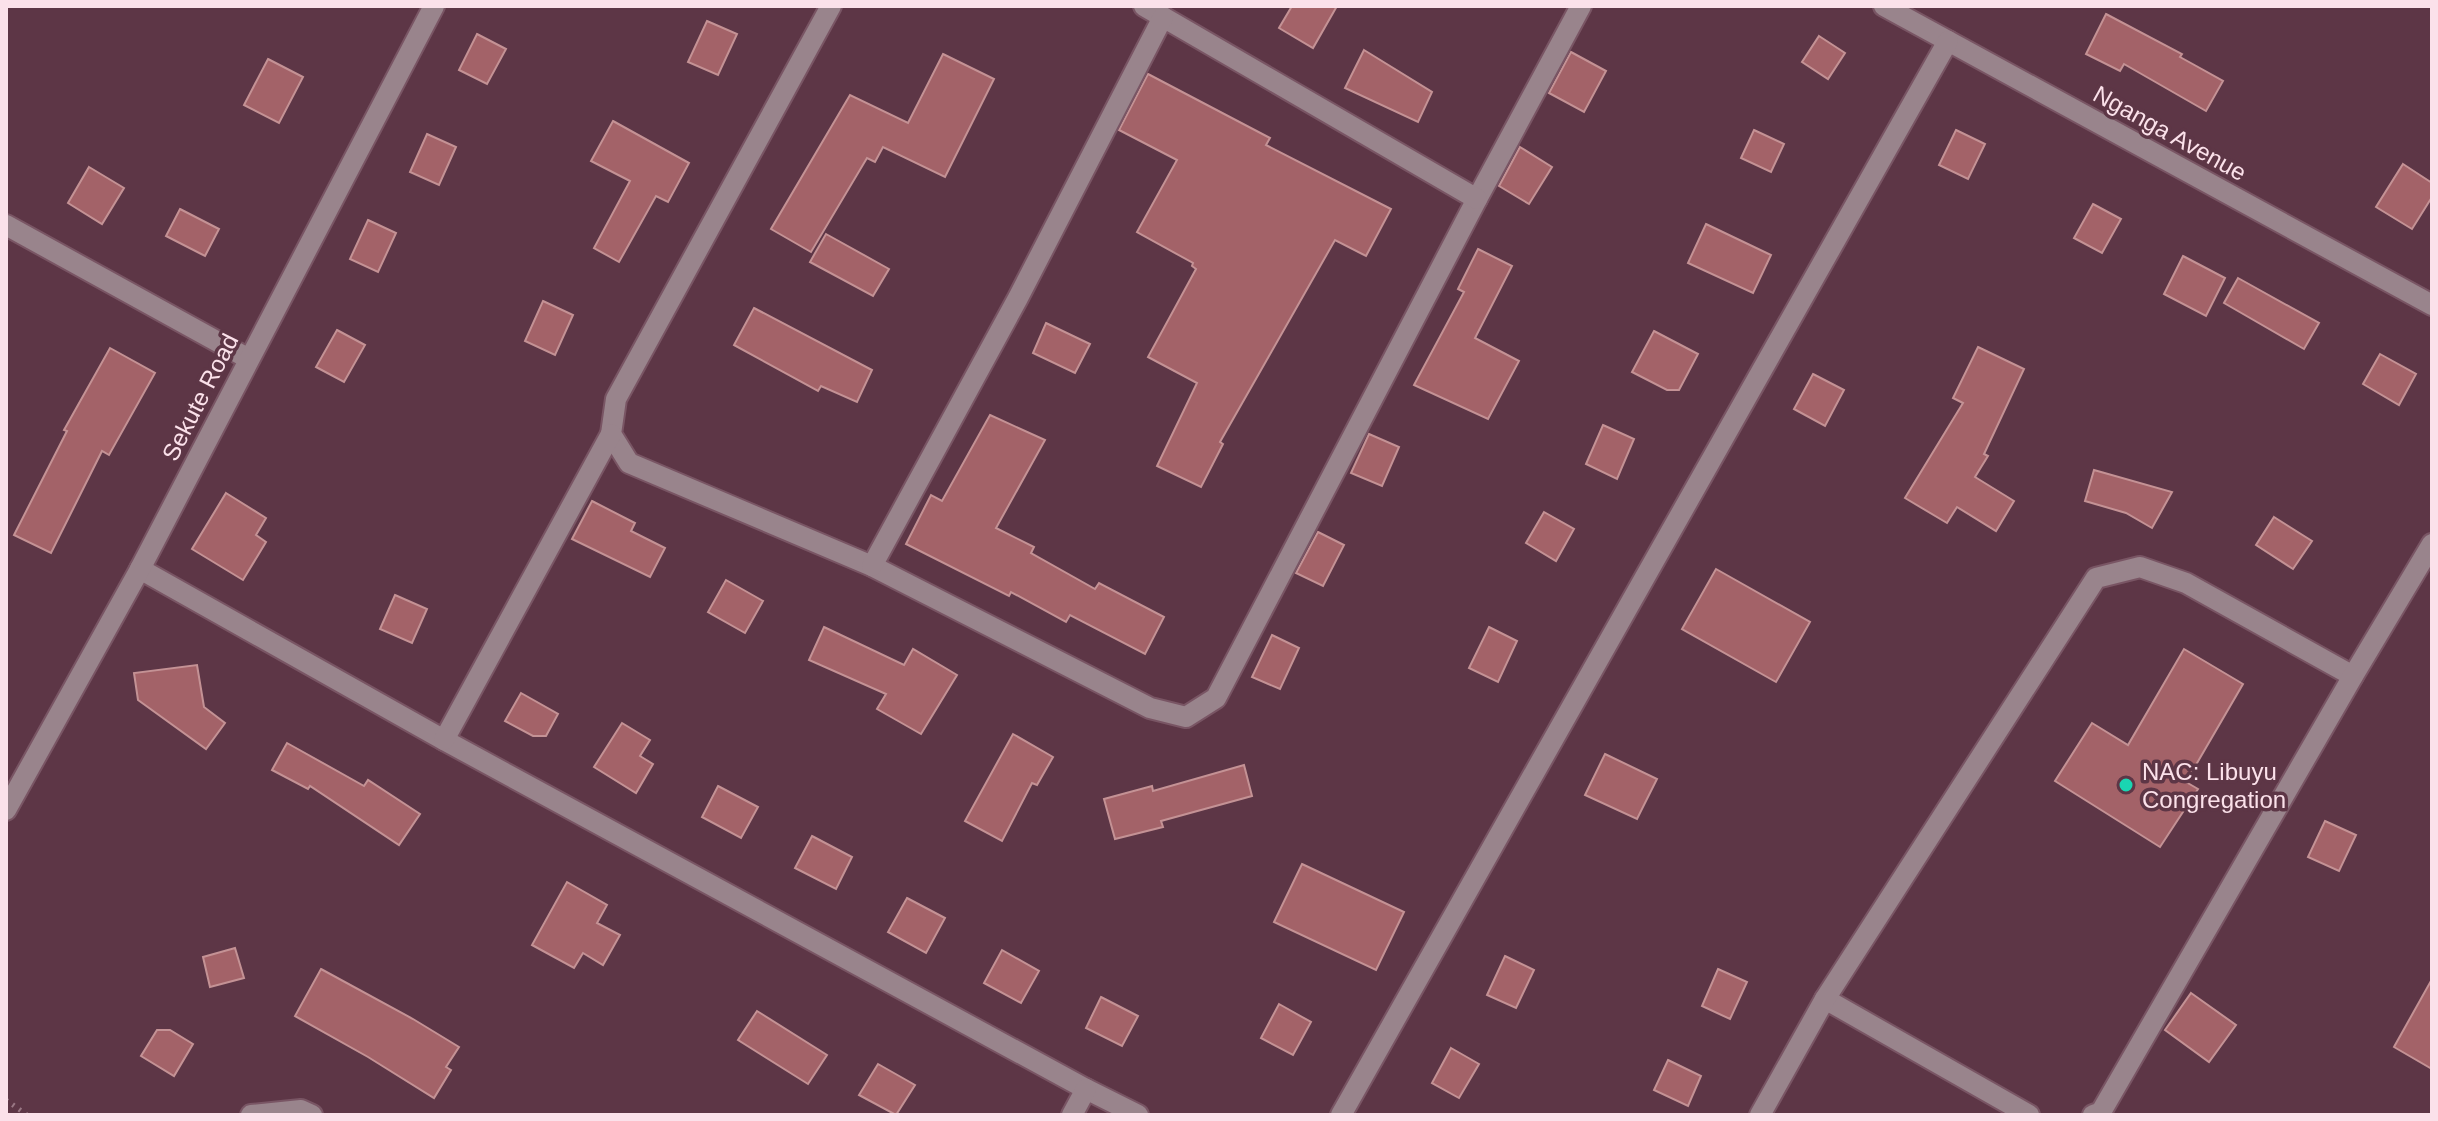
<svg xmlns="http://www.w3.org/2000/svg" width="2438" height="1121" viewBox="0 0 2438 1121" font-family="Helvetica,sans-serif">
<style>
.building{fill:#a36268;stroke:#c49295;stroke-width:2}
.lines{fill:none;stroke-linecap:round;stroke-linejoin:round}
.minor-casing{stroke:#795564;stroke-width:24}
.path{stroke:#997784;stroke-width:5;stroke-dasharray:2 6;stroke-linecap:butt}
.minor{stroke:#99848c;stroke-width:20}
.poi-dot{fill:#1ad5b2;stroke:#5d3646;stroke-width:3}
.labels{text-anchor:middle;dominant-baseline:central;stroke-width:7;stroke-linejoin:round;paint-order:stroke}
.street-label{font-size:24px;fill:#fbe1ea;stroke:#5d3646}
.poi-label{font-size:24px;fill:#fbe1ea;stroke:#5d3646;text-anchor:start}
</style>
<rect width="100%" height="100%" fill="#5d3646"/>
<!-- building -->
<g class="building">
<path d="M1292,6H1337L1313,48L1279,28Z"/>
<path d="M2106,14L2182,54L2180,57L2223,81L2206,111L2124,64L2120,71L2086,54Z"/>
<path d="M707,21L737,34L718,75L688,62Z"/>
<path d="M477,34L506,49L487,84L459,70Z"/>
<path d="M1819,36L1845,53L1828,79L1802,62Z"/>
<path d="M1364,50L1432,92L1418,122L1345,88Z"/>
<path d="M1571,52L1606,71L1584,112L1549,93Z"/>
<path d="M943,54L994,79L945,177L883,147L875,162L867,158L811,252L771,229L850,95L908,123Z"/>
<path d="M268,59L303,77L279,123L244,105Z"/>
<path d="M1148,74L1270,138L1266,145L1391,209L1366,256L1335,240L1220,442L1223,444L1201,487L1157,466L1197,383L1148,357L1196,269L1192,266L1193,263L1137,232L1177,160L1119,130Z"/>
<path d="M613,121L689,163L668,202L656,196L619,262L594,248L630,181L591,161Z"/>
<path d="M1754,130L1784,144L1771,172L1741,158Z"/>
<path d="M1956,130L1985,144L1968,179L1939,165Z"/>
<path d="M427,134L456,147L439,185L410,172Z"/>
<path d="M1520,147L1552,167L1529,204L1499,186Z"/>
<path d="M2403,164L2432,183V197L2412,229L2376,207Z"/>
<path d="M89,167L124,188L102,224L68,203Z"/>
<path d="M2093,204L2121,219L2102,253L2074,238Z"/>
<path d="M180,209L219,229L205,256L166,236Z"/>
<path d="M368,220L396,233L378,272L350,259Z"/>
<path d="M1706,224L1771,255L1753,293L1688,263Z"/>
<path d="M826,234L889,269L873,296L810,262Z"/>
<path d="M1478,249L1512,266L1475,338L1519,361L1488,419L1414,385L1464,292L1458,289Z"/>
<path d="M2183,256L2225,278L2206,316L2164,294Z"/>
<path d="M2238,278L2319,323L2304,349L2224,303Z"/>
<path d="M543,301L573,315L555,355L525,341Z"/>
<path d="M754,308L872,370L857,402L821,386L818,391L734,345Z"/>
<path d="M1046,323L1090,344L1075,373L1033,353Z"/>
<path d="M337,330L365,345L344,382L316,367Z"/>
<path d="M1654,331L1698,354L1679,390H1667L1632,372Z"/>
<path d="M1978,347L2024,369L1984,454L1988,456L1975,477L2014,501L1996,531L1957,507L1947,523L1905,498L1963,403L1953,398Z"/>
<path d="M110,348L155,373L109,455L102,451L51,553L14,535L67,431L64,430Z"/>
<path d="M2380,354L2416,374L2399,405L2363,384Z"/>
<path d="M1813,374L1844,390L1825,426L1794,409Z"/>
<path d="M990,415L1045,440L996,528L1034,547L1031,553L1095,589L1099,583L1164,617L1145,654L1070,615L1066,622L1011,592L1009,596L906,544L931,495L942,501Z"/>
<path d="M1603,425L1634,439L1617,479L1586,464Z"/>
<path d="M1369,434L1399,447L1382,486L1351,473Z"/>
<path d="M2094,470L2172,492L2152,528L2126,513L2085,501Z"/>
<path d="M226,493L266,518L256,535L266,542L243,580L192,549Z"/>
<path d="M592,501L635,523L631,531L665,548L650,577L572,539Z"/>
<path d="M1544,512L1574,529L1556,561L1526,543Z"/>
<path d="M2274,517L2312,541L2293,569L2256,545Z"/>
<path d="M1318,532L1344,545L1323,586L1296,573Z"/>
<path d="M1716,569L1810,622L1776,682L1682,629Z"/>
<path d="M726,580L763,601L745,633L708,612Z"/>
<path d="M395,595L427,609L412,643L380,629Z"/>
<path d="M824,627L904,665L913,649L957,675L921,734L877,709L886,694L809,660Z"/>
<path d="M1489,627L1517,641L1498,682L1469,668Z"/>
<path d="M1272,635L1299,648L1280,689L1252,677Z"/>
<path d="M2184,649L2243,684L2186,782L2198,789L2160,847L2055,781L2092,723L2128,745Z"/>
<path d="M197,665L204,707L225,723L206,749L138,700L134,673Z"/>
<path d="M521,693L558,714L546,736H533L505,721Z"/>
<path d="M622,723L650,740L640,756L653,764L636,793L594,767Z"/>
<path d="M1013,734L1053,757L1037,785L1032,783L1002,841L965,821Z"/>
<path d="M287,743L364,786L368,780L420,814L399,845L310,786L308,789L272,770Z"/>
<path d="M1605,754L1657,779L1637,819L1585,795Z"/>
<path d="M1244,765L1252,796L1161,821L1163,827L1115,839L1104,799L1152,786L1153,791Z"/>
<path d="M718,786L758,807L741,838L702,817Z"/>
<path d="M2325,821L2356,835L2339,871L2308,857Z"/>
<path d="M812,836L852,857L836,889L795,868Z"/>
<path d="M1302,864L1404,912L1376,970L1274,922Z"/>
<path d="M567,882L607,905L597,923L620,935L603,965L583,953L574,968L532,945Z"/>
<path d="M907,898L945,918L926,953L888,932Z"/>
<path d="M235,948L244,978L210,987L203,957Z"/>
<path d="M1002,950L1039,971L1021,1003L984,983Z"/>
<path d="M1505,956L1534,970L1516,1008L1487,995Z"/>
<path d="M321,969L413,1019L459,1047L446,1067L451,1070L434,1098L368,1057L295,1016Z"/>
<path d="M1718,969L1747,982L1730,1019L1702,1006Z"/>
<path d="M2432,979V1069L2394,1047Z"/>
<path d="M2191,993L2236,1025L2209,1062L2165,1030Z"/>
<path d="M1101,997L1138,1016L1122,1046L1086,1028Z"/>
<path d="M1279,1004L1311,1022L1293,1055L1261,1038Z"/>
<path d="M757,1011L827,1055L808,1084L738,1040Z"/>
<path d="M157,1030H170L193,1044L174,1076L141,1056Z"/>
<path d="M1451,1048L1479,1064L1459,1098L1432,1083Z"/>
<path d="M1668,1060L1701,1076L1688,1106L1654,1090Z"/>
<path d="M878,1064L915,1085L896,1115L859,1095Z"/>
</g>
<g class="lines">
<!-- minor casing -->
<g class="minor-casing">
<g id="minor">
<path d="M831,6L616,399L611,434L629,463L872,566L1150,708L1186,717L1216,698L1477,199L1581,6"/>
<path d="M1144,6L1477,199"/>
<path d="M1884,6L2432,305"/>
<path d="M6,225L249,359"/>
<path d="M872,566L1018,298L1163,17"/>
<path d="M140,569L444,740L1086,1089L1138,1115"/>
<path d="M444,740L611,434"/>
<path d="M6,810L140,569L434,6"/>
<path d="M1825,999L2029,1115"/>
<path d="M251,1115L301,1110L312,1115"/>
<path d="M1072,1115L1086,1089"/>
<path d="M1341,1115L1948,41"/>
<path d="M1760,1115L1825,999L2096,578L2140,567L2186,583L2353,676"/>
<path d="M2093,1115L2101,1112L2353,676L2432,544"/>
</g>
</g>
<!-- path -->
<path class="path" d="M6,1100L27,1115"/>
<!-- minor -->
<use href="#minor" class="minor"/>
</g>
<!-- markers -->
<circle class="poi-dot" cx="2126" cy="785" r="8"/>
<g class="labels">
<!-- street labels -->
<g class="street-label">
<text transform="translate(2170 133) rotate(29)">Nganga Avenue</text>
<text transform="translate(200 397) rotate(-63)">Sekute Road</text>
</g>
<!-- poi labels -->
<g class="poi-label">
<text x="2142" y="771">NAC: Libuyu<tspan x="2142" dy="28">Congregation</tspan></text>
</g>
</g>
<!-- border -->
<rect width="2438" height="1121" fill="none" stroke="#fbe1ea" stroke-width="16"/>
</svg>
